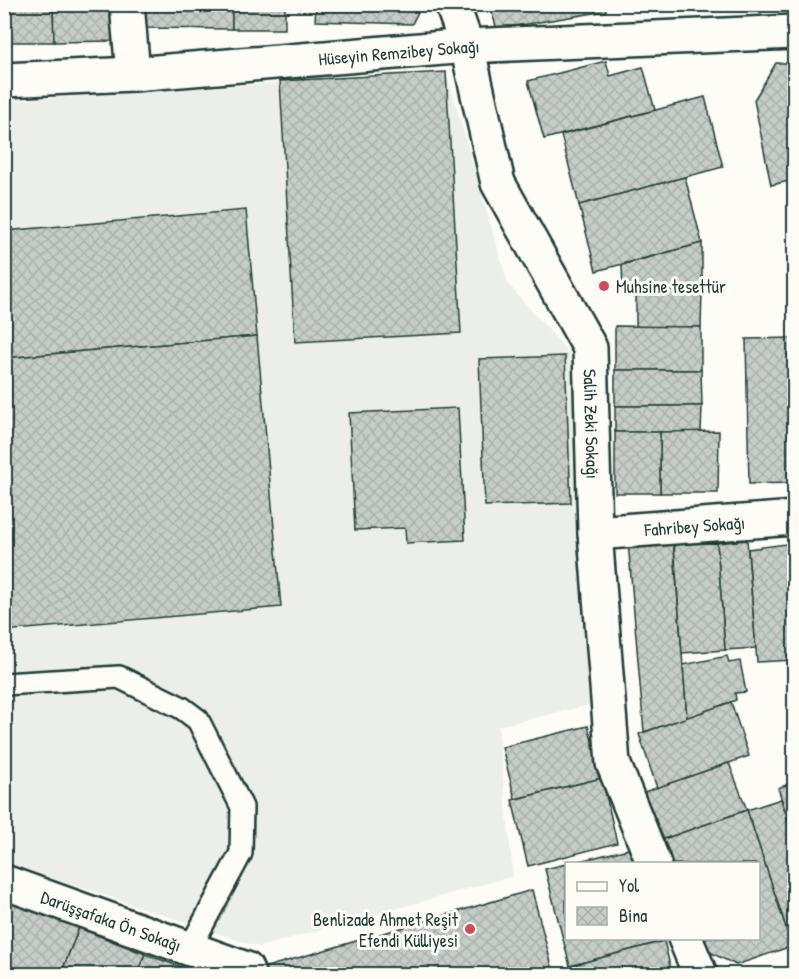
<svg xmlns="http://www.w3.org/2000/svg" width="799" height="979" viewBox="0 0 799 979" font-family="'Patrick Hand',sans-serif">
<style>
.built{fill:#eceee9}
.building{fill:url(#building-cross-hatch);stroke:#1f3d34;stroke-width:1.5}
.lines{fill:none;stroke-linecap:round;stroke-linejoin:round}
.lane-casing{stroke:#1f3d34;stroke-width:26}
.street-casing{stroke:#1f3d34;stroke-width:38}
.lane{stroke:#fdfcf7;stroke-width:21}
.street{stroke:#fdfcf7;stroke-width:33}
.poi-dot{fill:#d1495b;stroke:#fdfcf7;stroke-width:2}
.labels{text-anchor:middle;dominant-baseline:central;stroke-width:6;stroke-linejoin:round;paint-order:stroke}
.street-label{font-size:18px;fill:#1f3d34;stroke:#fdfcf7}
.poi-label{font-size:18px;fill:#1f3d34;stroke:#fdfcf7;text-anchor:start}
</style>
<defs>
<pattern id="building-cross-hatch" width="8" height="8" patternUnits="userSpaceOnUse" patternTransform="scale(1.5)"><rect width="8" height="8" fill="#c6cdc7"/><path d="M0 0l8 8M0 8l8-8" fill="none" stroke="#aab1ac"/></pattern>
</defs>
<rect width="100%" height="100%" fill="#fdfcf7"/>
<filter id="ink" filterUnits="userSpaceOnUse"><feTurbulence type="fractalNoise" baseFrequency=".0167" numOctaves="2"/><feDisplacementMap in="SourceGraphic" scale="12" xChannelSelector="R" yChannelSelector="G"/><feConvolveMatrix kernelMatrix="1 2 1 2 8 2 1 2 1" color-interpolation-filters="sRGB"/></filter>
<g filter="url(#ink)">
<!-- built -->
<path class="built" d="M446,72L508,284L570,354L591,705L498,726L513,876L259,947L5,862V101Z"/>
<!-- building -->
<g class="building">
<path d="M4,4H53L54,42H4Z"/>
<path d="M53,4H112L113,41L54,42Z"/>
<path d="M146,4H232V29L145,28Z"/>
<rect x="232" y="4" width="53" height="25"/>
<path d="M316,4H422L412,24L315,21Z"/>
<path d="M489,4H606V11L497,29Z"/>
<path d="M606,61L610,76L643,67L655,110L544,139L528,81Z"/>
<path d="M776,63H794V180L771,185L754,100Z"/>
<path d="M446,72L461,333L295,342L280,81Z"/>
<path d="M705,97L723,167L579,205L561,135Z"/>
<path d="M685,177L702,243L596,271L579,205Z"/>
<path d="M246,210L257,336L4,358V231Z"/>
<path d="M702,243V290L623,291L622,265Z"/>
<path d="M702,290L701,327H636V291Z"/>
<path d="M615,326L701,327V370H615Z"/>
<path d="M257,336L281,607L4,631V358Z"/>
<path d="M794,338V483L749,484L746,339Z"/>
<path d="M565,356L571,503L485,506L479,359Z"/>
<path d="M615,370H701L702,406H615Z"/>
<path d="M615,406H702L701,432H615Z"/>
<path d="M458,408L465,540L406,543L405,528L355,530L349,413Z"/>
<path d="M719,431L718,493H660V432Z"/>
<rect x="615" y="432" width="45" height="61"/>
<path d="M673,537L687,718L644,732L628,541Z"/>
<path d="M747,540L756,648L725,650L717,543Z"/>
<path d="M717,543L725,650L682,653L674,544Z"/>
<path d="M794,543V660L757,662L748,549Z"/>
<path d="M727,656L729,663L740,661L746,692L735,693L736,700L687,718L683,665Z"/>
<path d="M731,702L749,756L657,788L639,734Z"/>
<path d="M588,726L602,778L515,799L502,747Z"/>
<path d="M729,763L747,810L661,840L644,792Z"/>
<path d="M602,778L617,843L528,866L512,800Z"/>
<path d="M794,782V838L778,788Z"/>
<path d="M781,799L794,838V945L792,946L747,810Z"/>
<path d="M747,810L792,946L736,965L697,946L695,938H758V864H669L661,840Z"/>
<path d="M637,847L641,864H567Z"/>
<path d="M566,864V938H659L660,942L570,966L545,869Z"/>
<path d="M532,890L554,974H265L263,968Z"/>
<path d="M4,899L79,928L61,974H4Z"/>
<path d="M79,928L145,954L137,974H61Z"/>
<path d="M664,941L672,974H572L570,966Z"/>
<path d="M145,954L184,968L186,974H137Z"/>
<path d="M184,968L200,974H186Z"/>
</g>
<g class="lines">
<!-- lane casing -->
<g class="lane-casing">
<path id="lane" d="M4,684L119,677L182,708L198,720L242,807L241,853L190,948"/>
</g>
<!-- street casing -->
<g class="street-casing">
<g id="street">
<path d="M127,4L133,74"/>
<path id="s1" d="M452,4L467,46L498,183L590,348L595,533L613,763L654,864"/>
<path id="s2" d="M4,80L133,74L467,46L794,32"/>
<path id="s3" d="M595,533L794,518"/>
<path id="s4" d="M4,882L246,969L248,974"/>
<path d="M685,938L700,974"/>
</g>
</g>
<!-- lane -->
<use href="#lane" class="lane"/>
<!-- street -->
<use href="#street" class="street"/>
</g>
</g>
<!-- markers -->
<g class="poi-dot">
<circle cx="604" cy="286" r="6"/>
<circle cx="470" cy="929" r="6"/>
</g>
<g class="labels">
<!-- street labels -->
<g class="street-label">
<text stroke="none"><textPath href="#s2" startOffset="396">Hüseyin Remzibey Sokağı</textPath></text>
<text stroke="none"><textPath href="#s1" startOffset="450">Salih Zeki Sokağı</textPath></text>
<text stroke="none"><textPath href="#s3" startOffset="100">Fahribey Sokağı</textPath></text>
<text stroke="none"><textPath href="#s4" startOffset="114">Darüşşafaka Ön Sokağı</textPath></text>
</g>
<!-- poi labels -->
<g class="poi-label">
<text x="616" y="286">Muhsine tesettür</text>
<text x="458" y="919" text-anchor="end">Benlizade Ahmet Reşit<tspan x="458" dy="21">Efendi Külliyesi</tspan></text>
</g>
</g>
<!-- margin -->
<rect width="799" height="979" fill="none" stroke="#fdfcf7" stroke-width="24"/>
<rect x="12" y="12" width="775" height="955" fill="none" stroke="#1f3d34" stroke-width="2" filter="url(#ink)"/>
<!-- legend -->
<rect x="565" y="862" width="195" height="78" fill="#fdfcf7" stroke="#a4b0a9" stroke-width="1.5"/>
<rect x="577" y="882" width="30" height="9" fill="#fdfcf7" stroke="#a4b0a9" stroke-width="1.5"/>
<text x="619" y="892" font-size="18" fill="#1f3d34">Yol</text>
<rect x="577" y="907" width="30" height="18" fill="url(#building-cross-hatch)" stroke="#a4b0a9" stroke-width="1.5"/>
<text x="619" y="922" font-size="18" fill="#1f3d34">Bina</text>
</svg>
